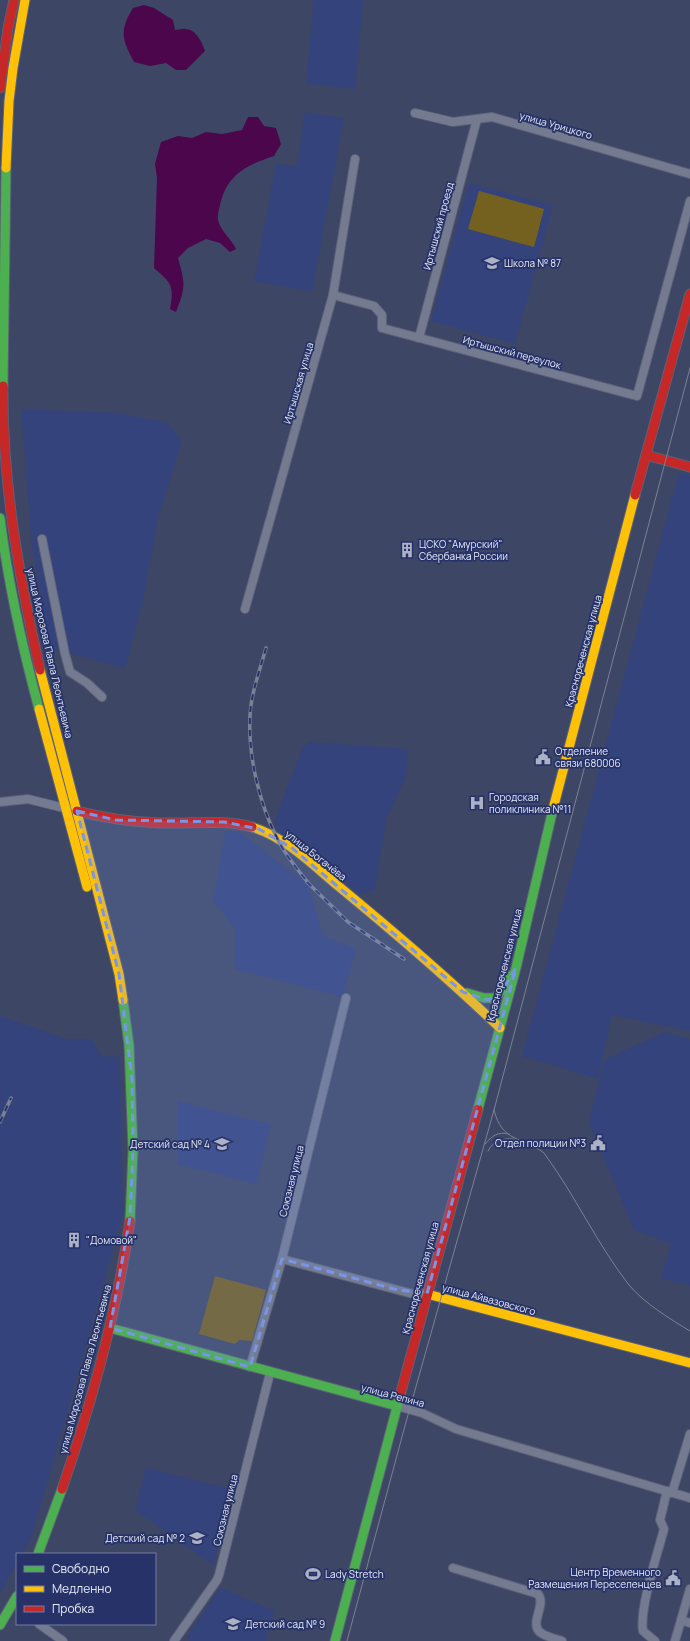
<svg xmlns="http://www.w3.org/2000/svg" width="690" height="1641" viewBox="0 0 690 1641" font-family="Manrope,sans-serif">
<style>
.built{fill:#34437b}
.green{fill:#74611f}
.water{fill:#4c064c}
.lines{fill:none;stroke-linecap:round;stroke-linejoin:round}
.street-casing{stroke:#5b6177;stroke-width:10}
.fast-casing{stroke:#5b6177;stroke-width:11}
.slow-casing{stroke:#5b6177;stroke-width:11}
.jam-casing{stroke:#5b6177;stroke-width:11}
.street{stroke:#747b91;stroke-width:8}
.fast{stroke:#4caf50;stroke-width:9}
.slow{stroke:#ffc107;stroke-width:9}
.jam{stroke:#c62828;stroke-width:9}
.tram{stroke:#7b8195;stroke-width:1}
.rail-casing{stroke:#7b8195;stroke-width:3.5}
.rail{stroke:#263268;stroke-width:2;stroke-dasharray:6;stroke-linecap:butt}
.marked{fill:#7895e7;fill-opacity:0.2;stroke:#7895e7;stroke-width:3;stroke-dasharray:8 5;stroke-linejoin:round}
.labels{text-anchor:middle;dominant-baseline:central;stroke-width:3.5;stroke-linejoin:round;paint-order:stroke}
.street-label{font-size:10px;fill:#e7ebf9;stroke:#263268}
.poi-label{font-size:10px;fill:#e7ebf9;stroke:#263268;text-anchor:start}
</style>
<rect width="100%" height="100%" fill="#3e4665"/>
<!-- built -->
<g class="built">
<path d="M314,0H363L355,89L306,84Z"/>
<path d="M305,112L344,118L312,292L254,281L276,164L297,166Z"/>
<path d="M469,183L553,205L515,344L431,321Z"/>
<path d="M21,409L119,413L167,423L182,441L158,518L143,600L125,668L50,648L32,546Z"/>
<path d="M679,472L690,475V1031L612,1015L598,1079L522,1056Z"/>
<path d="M309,742L408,749L406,777L386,820L375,889L360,895L313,855L278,832L274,822L302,749Z"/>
<path d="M226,831L240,833L308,885L323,936L356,949L342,997L235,969V928L213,901Z"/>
<path d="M0,1016L67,1039H92L101,1056L120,1057L123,1214L32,1536L22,1554H17V1563L0,1593Z"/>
<path d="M665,1032L690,1039V1286L661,1278L671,1244L634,1230L589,1123L604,1060Z"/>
<path d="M178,1101L271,1125L256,1184L178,1164Z"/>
<path d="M146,1468L232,1489L213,1565L135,1510Z"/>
<path d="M220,1588L275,1611L265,1641H191L186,1638Z"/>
</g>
<!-- green -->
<g class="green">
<path d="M479,191L544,209L534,247L468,229Z"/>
<path d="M215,1276L266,1290L252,1341L239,1340L235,1344L199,1334Z"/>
</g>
<!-- water -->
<g class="water">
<path d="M144,5L154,8L173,20L175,30C178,30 182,28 185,29C196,29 202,42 205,51L186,70H176L166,63L150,66L134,62C122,39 119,31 133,8Z"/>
<path d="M248,117H258L264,126L276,128L281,144L274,156C247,165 227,174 220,205C219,210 217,216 218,220C221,232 231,238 236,249L230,252L220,243L206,239L188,248L178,258C185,283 186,287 176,312L170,309C174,285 172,284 154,268L157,178L155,164L161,142L178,136L192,138L206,132L222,134L242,130Z"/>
</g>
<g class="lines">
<!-- street casing -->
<g class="street-casing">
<g id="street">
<path d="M415,113L453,122L492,117L690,174"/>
<path d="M333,295L374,306L382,315V328L637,396L690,201"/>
<path d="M419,338L477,119"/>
<path d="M42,539L65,654L70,672L87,683L102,697"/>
<path d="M245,609L333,295L355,159"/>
<path d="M0,802L28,799L68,809"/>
<path d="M282,1259L394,1289L413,1294H427"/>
<path d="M250,1367L282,1259L346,998"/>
<path d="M397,1406L422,1413L456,1429L690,1498"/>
<path d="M672,1493L690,1434"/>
<path d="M453,1568L538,1594C547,1605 528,1624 541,1633C547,1637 556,1639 562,1641"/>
<path d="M681,1620L690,1623"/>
<path d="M39,1624L63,1641"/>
<path d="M174,1641L217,1580L219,1575L270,1373"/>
<path d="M655,1641L643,1631C639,1609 658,1552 664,1529L660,1520L667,1491"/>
<path d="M675,1641L690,1589"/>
</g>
</g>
<!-- fast casing -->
<g class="fast-casing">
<g id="fast">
<path d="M3,386L6,168"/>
<path d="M0,518C8,583 22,646 39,709"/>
<path d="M467,993L484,998H495L502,990L512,975"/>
<path d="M123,1000L129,1045L133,1150L130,1221"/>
<path d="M478,1109L516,968L553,809"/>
<path d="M110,1328L397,1406"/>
<path d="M38,1554L62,1489"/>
<path d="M0,1625L17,1596"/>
<path d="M335,1641L401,1392"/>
</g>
</g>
<!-- slow casing -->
<g class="slow-casing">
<g id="slow">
<path d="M6,168L9,101L13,68L25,0"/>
<path d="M40,670L119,974L123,1000"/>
<path d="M39,709L87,887"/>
<path d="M553,809L635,495"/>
<path d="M252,827C285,837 312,864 337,885C393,931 448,978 500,1028"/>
<path d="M427,1294L690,1363"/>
</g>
</g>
<!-- jam casing -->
<g class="jam-casing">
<g id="jam">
<path d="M0,88L8,28L14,0"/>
<path d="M3,386C2,481 19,577 40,670"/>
<path d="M646,455L690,467"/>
<path d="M635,495L690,294"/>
<path d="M77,811C104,818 132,822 160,823C191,824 222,819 252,827"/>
<path d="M401,1392L478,1109"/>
<path d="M62,1489C92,1402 117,1312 130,1221"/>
</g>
</g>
<!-- street -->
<use href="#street" class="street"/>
<!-- fast -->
<use href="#fast" class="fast"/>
<!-- slow -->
<use href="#slow" class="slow"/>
<!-- jam -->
<use href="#jam" class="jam"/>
<!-- tram -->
<g class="tram">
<path d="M494,1110C502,1143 522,1136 544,1153C575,1195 597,1244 629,1285C644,1303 670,1319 690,1331"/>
<path d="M485,1144C492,1136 498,1131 509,1134"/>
<path d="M488,1151C493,1141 502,1138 514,1139"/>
<path d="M347,1641L406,1422L494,1110L690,368"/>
</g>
<!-- rail casing -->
<g class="rail-casing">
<g id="rail">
<path d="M266,648C260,670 251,693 250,716C248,755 259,803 277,838C285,855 298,870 310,885"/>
<path d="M307,882L348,922L404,959"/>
<path d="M0,1122L11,1098"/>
</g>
</g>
<!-- rail -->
<use href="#rail" class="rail"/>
</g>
<!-- marked area -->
<path class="marked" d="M77,811L116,820L224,822L259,829L292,848L463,992L488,1000L499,995L516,968L427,1294L394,1289L282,1259L250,1367L110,1328L130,1217L133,1150L132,1080L119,974Z"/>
<!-- icons -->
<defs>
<g id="school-bare" transform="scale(1.2)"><path d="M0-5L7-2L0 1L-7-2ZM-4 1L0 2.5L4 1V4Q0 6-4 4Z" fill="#acb1c5" stroke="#263268" stroke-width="2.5" paint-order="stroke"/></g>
<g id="building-bare" transform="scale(1.2)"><path d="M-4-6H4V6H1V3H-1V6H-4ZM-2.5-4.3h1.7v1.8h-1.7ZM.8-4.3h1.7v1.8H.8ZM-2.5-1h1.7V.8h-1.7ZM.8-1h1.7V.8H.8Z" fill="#acb1c5" stroke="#263268" stroke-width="2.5" paint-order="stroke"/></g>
<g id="civic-bare" transform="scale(1.2)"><path d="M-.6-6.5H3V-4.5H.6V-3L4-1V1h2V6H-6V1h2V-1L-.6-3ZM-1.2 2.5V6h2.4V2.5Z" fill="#acb1c5" stroke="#263268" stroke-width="2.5" paint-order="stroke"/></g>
<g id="hospital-bare" transform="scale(1.2)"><path d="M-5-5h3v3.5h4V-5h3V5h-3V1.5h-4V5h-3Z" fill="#acb1c5" stroke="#263268" stroke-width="2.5" paint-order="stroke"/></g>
<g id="stadium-bare" transform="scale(1.2)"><path d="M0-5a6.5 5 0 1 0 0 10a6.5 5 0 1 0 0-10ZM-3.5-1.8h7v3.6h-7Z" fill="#acb1c5" stroke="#263268" stroke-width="2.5" paint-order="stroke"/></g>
</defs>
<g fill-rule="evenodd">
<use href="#school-bare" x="492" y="263"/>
<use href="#building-bare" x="407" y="550"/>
<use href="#civic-bare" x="543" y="757"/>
<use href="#hospital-bare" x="477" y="803"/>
<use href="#civic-bare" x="598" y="1143"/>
<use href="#school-bare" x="222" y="1144"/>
<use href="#building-bare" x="74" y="1240"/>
<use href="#school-bare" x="197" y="1538"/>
<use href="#stadium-bare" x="313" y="1574"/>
<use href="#civic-bare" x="673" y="1578"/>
<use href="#school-bare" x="233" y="1624"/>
</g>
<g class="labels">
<!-- street labels -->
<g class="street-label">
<text transform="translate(556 125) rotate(16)">улица Урицкого</text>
<text transform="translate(438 226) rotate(-75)">Иртышский проезд</text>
<text transform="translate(512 352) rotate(15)">Иртышский переулок</text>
<text transform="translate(298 383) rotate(-74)">Иртышская улица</text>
<text transform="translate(583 651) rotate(-75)">Краснореченская улица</text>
<text transform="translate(50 653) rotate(77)">улица Морозова Павла Леонтьевича</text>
<text transform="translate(316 855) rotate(38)">улица Богачёва</text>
<text transform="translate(504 965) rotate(-76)">Краснореченская улица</text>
<text transform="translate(291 1181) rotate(-76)">Союзная улица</text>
<text transform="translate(420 1278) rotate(-75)">Краснореченская улица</text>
<text transform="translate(489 1299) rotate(15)">улица Айвазовского</text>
<text transform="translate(85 1369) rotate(-75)">улица Морозова Павла Леонтьевича</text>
<text transform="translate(393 1395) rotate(15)">улица Репина</text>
<text transform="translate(225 1510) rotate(-76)">Союзная улица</text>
</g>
<!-- poi labels -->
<g class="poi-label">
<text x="504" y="263">Школа № 87</text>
<text x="419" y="544">ЦСКО "Амурский"<tspan x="419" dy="12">Сбербанка России</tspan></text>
<text x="555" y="751">Отделение<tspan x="555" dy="12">связи 680006</tspan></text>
<text x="489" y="797">Городская<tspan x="489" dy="12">поликлиника №11</tspan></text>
<text x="586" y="1143" text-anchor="end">Отдел полиции №3</text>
<text x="210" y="1144" text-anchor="end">Детский сад № 4</text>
<text x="86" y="1240">"Домовой"</text>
<text x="185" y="1538" text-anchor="end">Детский сад № 2</text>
<text x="661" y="1572" text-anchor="end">Центр Временного<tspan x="661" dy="12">Размещения Переселенцев</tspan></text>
<text x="325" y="1574">Lady Stretch</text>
<text x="245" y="1624">Детский сад № 9</text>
</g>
</g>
<!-- legend -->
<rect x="16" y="1553" width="140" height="72" fill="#263268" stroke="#737ca2"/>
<rect x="24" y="1566" width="20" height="6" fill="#4caf50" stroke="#737ca2"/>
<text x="52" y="1573" font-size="12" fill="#e7ebf9">Свободно</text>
<rect x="24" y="1586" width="20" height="6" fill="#ffc107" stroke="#737ca2"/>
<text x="52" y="1593" font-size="12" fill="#e7ebf9">Медленно</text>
<rect x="24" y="1606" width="20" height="6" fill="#c62828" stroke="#737ca2"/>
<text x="52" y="1613" font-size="12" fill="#e7ebf9">Пробка</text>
</svg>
